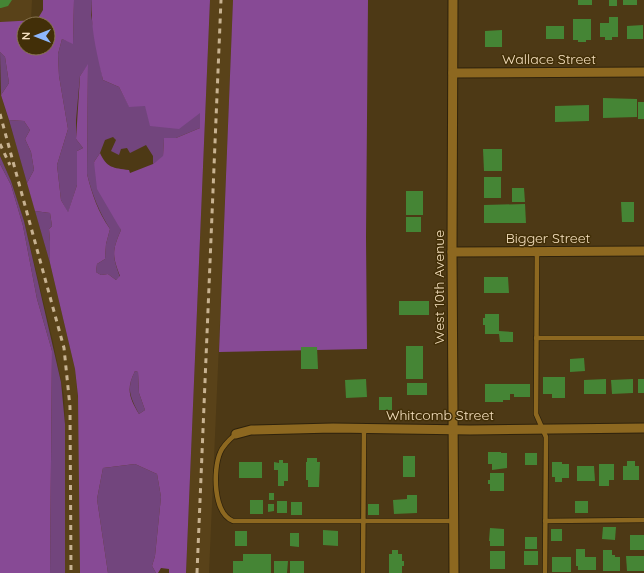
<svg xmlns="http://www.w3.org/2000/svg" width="644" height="573" viewBox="0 0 644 573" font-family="Quicksand,sans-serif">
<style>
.built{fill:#594219}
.green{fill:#72457d}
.forest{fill:#874a95;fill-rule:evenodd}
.building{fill:#458535}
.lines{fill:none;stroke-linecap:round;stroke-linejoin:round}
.service-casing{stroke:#2e220c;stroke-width:6}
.minor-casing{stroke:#2e220c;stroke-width:11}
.service{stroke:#8d6820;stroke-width:4.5}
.minor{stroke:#8d6820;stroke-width:9}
.rail{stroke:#c7b291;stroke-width:3;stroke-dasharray:5 5;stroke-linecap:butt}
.labels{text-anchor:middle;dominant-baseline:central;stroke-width:3;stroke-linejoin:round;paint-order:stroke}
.street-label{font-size:14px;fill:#f5e0bf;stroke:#422f08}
</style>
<rect width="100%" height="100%" fill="#4d3915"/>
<!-- built -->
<g class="built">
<path d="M0,0H32L31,21L0,22Z"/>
<path d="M210,0H233L221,298L209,573H186Z"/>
<path d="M0,92L16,144L50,263L75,369L79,410L80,573H65V424L64,396L53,342L24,221L11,181L0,156Z"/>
</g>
<!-- green -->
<g class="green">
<path d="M74,0H92L91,15L103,80L119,87L129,106H145L200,112V128L176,138L164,139L163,157L153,164V156L146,145L130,153L127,148L121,149L119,155L111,151L116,140L113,137L105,140L100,153L94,162L121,230C112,251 112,255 120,277L116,280L108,274L101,275L96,272L97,264L105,259L106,244L110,229C99,212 92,194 87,174L88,65L80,76L76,120V139L83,148L77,151V185L68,213L61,200L57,165L68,129L59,76L58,54L62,39L73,43Z"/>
<path d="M0,52L5,57L9,83L1,95Z"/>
<path d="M9,120L24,121L30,130L25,139L31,152L34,170L27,183Z"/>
<path d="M0,156L11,181L24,221L61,382L65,424V573H50L52,351L37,299L23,226L11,185L0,164Z"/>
<path d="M35,211L50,213L52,226L49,229L50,241V263Z"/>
<path d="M135,371L138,372L139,393L145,410L139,414C130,396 126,389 135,371Z"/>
<path d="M135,464L157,474L161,497L155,556L152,566L156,573H108L97,499L103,468Z"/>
</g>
<!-- forest -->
<g class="forest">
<path d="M43,0H74L73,44L62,39L58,54L59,76L68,129L57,165L61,200L68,212L77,185V151L83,148L76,139L80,76L88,64L87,174C92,194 98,212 110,229L106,244L105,259L97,264L96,272L101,275L108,274L116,280L120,276C112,255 112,251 121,230L97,189L94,162L100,153C107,168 113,168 129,170L130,173L153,164L163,156L164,138H176L200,128V113L179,129L150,126L145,106L129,107L119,87L103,80C97,54 90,27 92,0H210L186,573H169V569L161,568L158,573H156L152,566L155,556L161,497L157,474L135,464L103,468L97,499L108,573H80L78,396L75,369L50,263V241L49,229L52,226L50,213L35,211L27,183L34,170L31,152L25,139L30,130L24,121L9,120L1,95L9,83L5,57L0,52V22L37,20L43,10ZM24,24H48V48H24ZM135,371L138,372L139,393L145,410L139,414C129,397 126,389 135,371Z"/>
<path d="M233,0H368L366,237L367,349L219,352Z"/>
<path d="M0,164L11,185L23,226L37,299L52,351L50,573H0Z"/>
</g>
<!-- building -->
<g class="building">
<path d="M0,0H12L8,6L1,8H0Z"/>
<rect x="578" y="0" width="14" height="5"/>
<rect x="609" y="0" width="8" height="6"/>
<rect x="623" y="0" width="14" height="5"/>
<path d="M609,17H618V37H612V40H605V37H600V23H609Z"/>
<path d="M573,19H591V40H586V42H578V40H573Z"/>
<path d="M643,25V39H627V26Z"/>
<rect x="546" y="26" width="18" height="13"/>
<path d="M502,30V47H485V31Z"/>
<path d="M603,98L637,99V117L603,118Z"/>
<rect x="638" y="102" width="6" height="17"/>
<path d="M589,105V121L555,122V106Z"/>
<path d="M483,149H502V171H484Z"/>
<rect x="484" y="177" width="17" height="21"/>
<path d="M512,188H524L525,202H512Z"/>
<rect x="406" y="191" width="17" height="24"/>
<path d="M621,202H634V222H622Z"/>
<path d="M525,204L526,223H484V205Z"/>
<rect x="406" y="217" width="15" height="15"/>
<path d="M484,277H508L509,293H484Z"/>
<rect x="399" y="301" width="30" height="14"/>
<path d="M485,314H499V331L513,332V342H500L499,334H485V325H483V318H485Z"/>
<rect x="406" y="346" width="17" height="33"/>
<path d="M301,347H317L318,369H301Z"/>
<path d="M584,358L585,371L570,372V359Z"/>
<path d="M543,377H565V398H552V394H543Z"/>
<path d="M366,379L367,397L346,398L345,380Z"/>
<path d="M606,379V394H584V380Z"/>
<path d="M633,379V393L612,394L611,380Z"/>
<rect x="638" y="379" width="6" height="14"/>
<rect x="407" y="383" width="20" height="12"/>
<path d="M485,384H530V397H514V394H510V400H503V402H485Z"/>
<rect x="379" y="397" width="13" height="13"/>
<path d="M488,452H501V453H507V468L492,470V464H488Z"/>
<rect x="525" y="453" width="12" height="12"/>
<rect x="403" y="456" width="12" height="21"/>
<path d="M307,458H317V462H320L319,487H308V480H306V462H307Z"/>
<path d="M279,460H283V463H288V481H284V486H278V470H274V462L279,463Z"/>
<path d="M627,461H635V466H639V480H623V466H627Z"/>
<rect x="239" y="462" width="23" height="16"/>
<path d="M552,462H562V464H569V478H562V482H555V477H552Z"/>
<path d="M599,464H614V480H609V486H599Z"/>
<path d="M577,466H594L595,481H577Z"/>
<path d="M490,473H504V491H490V484H488V480H490Z"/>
<rect x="269" y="493" width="5" height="7"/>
<path d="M407,495H417V513L394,514L393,500L407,499Z"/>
<rect x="250" y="500" width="13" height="14"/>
<rect x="277" y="501" width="10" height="12"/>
<rect x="575" y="501" width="13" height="12"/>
<rect x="291" y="502" width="11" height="13"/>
<path d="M268,504H274V511L268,512Z"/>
<rect x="368" y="504" width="11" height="11"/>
<path d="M603,527H616L615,540L602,539Z"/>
<path d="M490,528L504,529V546H490V541H489Z"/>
<rect x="551" y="529" width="11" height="12"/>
<path d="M323,530L338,531V546L323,545Z"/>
<rect x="235" y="531" width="12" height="15"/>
<path d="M290,533H299V547L290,546Z"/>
<rect x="630" y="535" width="14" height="15"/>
<rect x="525" y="537" width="12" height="12"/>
<path d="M576,549H585V557H596V570H578V566H576Z"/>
<path d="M392,550H398V554H402V561H404V566H402V573H389V554H392Z"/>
<path d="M603,550H612V555H615V557H620V571H603Z"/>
<rect x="490" y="551" width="15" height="18"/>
<rect x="524" y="551" width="14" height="14"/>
<path d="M243,554H271V573H233V561H243Z"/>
<path d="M626,556H644V571H627Z"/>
<rect x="552" y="557" width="19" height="15"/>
<path d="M274,561H288L287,573H274Z"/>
<rect x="290" y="561" width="14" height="12"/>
</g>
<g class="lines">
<!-- service casing -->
<g class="service-casing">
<g id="service">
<path d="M537,251L536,414L546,437L545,573"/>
<path d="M536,338H644"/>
<path d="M236,434C230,439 223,445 220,453C213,470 213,513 233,521H454"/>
<path d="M545,521L644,520"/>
<path d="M363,573L364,428"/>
</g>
</g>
<!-- minor casing -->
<g class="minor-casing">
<g id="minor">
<path d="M453,0L452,252L454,573"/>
<path d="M453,73L644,72"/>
<path d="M452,252L644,251"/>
<path d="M236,434L251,430L333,428L470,430L644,428"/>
</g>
</g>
<!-- service -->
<use href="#service" class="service"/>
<!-- minor -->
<use href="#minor" class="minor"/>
<!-- rail -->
<g class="rail">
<path d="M0,114L64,348L70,407L71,573"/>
<path d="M0,144L10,165"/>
<path d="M197,573L221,0"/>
</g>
</g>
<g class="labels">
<!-- street labels -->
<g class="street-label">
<text x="549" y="59">Wallace Street</text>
<text x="548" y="238">Bigger Street</text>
<text transform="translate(439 287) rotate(-90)">West 10th Avenue</text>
<text x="440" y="415">Whitcomb Street</text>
</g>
</g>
<!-- north arrow -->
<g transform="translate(36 36) rotate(270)"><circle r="19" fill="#422f08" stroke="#8a7651"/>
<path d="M0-3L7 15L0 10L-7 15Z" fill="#8eb8fd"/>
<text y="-6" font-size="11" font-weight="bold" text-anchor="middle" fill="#f5e0bf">N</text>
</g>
</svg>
